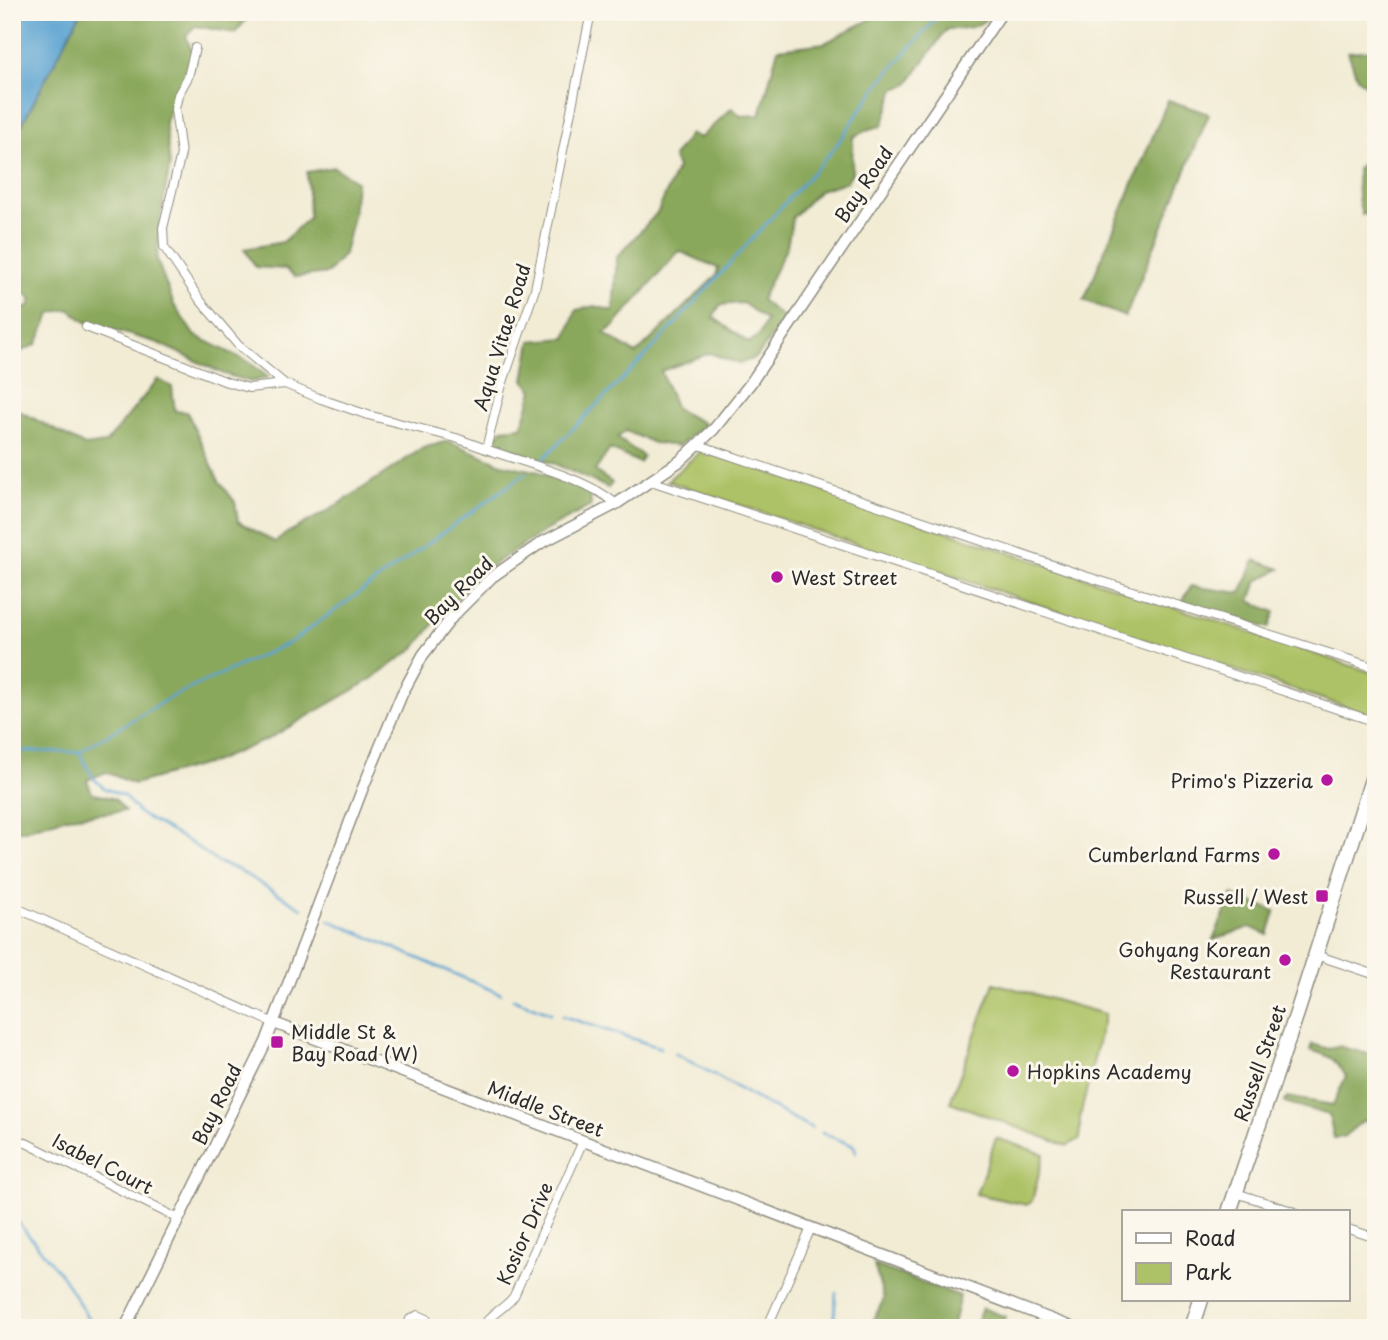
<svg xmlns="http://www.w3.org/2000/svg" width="1388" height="1340" viewBox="0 0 1388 1340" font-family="'Playpen Sans',sans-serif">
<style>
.green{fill:#adc266;stroke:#6c7648;stroke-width:2}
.forest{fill:#8aa85b;stroke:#5a6a43;stroke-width:2;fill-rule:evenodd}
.water{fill:#5aa3d1;stroke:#42677e;stroke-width:2}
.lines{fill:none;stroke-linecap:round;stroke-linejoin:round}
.stream{stroke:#5aa3d1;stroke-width:2.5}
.minor-casing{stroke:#8e8c80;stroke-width:10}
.secondary-casing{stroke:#8e8c80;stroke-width:13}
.trunk-casing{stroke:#8e8c80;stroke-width:17}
.minor{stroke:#fff;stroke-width:8}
.secondary{stroke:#fff;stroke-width:10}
.trunk{stroke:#fff;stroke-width:14}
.poi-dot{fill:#b5179e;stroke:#fbf7ec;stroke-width:2.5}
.labels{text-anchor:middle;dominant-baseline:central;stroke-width:6;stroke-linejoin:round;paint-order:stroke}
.street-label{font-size:19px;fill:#2b2b2b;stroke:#fbf7ec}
.poi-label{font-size:19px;fill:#2b2b2b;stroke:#fbf7ec;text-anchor:end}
</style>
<rect width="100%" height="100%" fill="#fbf7ec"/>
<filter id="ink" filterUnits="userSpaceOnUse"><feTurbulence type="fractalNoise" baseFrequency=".0143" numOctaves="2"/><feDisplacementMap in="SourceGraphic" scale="14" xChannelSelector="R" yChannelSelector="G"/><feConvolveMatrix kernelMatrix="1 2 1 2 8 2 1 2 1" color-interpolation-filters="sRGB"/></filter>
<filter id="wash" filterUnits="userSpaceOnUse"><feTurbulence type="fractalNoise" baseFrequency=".00686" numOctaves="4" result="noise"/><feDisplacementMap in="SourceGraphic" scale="28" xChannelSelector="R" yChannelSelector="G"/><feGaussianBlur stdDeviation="1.57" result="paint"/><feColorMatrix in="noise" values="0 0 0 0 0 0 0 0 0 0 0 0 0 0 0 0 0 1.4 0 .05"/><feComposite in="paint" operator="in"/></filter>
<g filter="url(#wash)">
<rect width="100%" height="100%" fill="#f2ecd5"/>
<!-- green -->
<g class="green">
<path d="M702,450L1376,674V717L667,481Z"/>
<path d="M994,983L1105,1014L1080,1117V1139L1067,1146L950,1102Z"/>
<path d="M996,1138L1044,1154L1032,1201L1027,1205L976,1194Z"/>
</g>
<!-- forest -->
<g class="forest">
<path d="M81,12H253L235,33L195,26L186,36L196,62L184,81L165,121L170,165L160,219L157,260L174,305L194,335L249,362L268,377L251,382L224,374L158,343L86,322L69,309L51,313L37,344L12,356V306L28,308L32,299L12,283V143Z"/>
<path d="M879,12H993C980,29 966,29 947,29L907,85L895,89L882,126L869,129L853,137L852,173L846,182L820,190L793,217L787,246L761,300L785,319L757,357L739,364L710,353L661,371L676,409L705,424L679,446L654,443L626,431L617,438L643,456L640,463L610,449L595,471L612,483L608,488L555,464L492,443L502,429L522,427L533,390L524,380L531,341L566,338L576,310L595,306L613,311L617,257L658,212L677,168L673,157L690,134L700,138L732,108L741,116L760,115L778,49L825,43L873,18ZM679,251L718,268L716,276L636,354L604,333L613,327ZM743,303L766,320L760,334L749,343L713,317L720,305Z"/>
<path d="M1376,50V93L1357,78L1348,52Z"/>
<path d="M1168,100L1209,114L1125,317L1084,300Z"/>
<path d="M1376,150V210L1362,215L1358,198L1357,169Z"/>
<path d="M334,167L356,181L353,216L344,254L328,273L295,277L285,269L256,267L244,249L283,242L309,217L307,172Z"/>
<path d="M158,379L172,387L175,411L187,412L219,481L235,502L238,521L275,542L287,533L333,508L423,448L448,441L502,464L539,472L590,492L591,506L548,529L498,561L447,607L416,647L371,680L268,739L213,762L134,784L106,772L87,780L92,793L115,799L125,811L67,817L21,831L12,829V407L85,446L106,443Z"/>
<path d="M1255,560L1280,569L1257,581L1250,601L1275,612L1269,628L1182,602L1191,586L1241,593Z"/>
<path d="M1232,895L1275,911L1268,935L1250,927L1213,940Z"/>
<path d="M1312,1044L1329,1049L1338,1046L1376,1056V1127L1364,1120L1343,1137L1334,1138L1329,1115L1284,1102L1287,1097L1333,1105L1346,1076C1334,1058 1331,1056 1310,1050Z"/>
<path d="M874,1265L960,1296L952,1328H864L872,1322L884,1299Z"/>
<path d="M982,1308L1006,1317L998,1328H974Z"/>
</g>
<!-- water -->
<path class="water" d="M12,12H81L12,143Z"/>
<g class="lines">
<!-- stream -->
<g class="stream">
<path d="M541,461L654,347L833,150L880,82L942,12"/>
<path d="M12,751L79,752L169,698L291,642L526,473"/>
<path d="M79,752L94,779L104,788L124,796L140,814L191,843L219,863L236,869L302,908"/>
<path d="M329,920L501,994"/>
<path d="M513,999L551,1013"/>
<path d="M563,1016L661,1048"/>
<path d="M674,1053C720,1077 765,1105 812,1128"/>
<path d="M822,1133L854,1146L856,1152"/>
<path d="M12,1215L63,1277L94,1328"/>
<path d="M833,1328L836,1293"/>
</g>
</g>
</g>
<g filter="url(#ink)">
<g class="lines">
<!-- minor casing -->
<g class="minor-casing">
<g id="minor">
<path d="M591,12L535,289L501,388L486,449C524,463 587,478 616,504"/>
<path d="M195,48L188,77L178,95L175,109L181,154L163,228L164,247L200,300L238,345L285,384"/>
<path d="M86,327L227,382L249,388L285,384L321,399L368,415L456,438L486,449"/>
<path d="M699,445L1085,576L1376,668"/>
<path d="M651,481L1376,722"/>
<path d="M12,906L274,1023"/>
<path d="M1316,955L1376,975"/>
<path d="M12,1136L179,1219"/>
<path d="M1236,1193L1295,1212"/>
<path d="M1348,1229L1376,1238"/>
<path d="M407,1328L410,1319L418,1315L427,1319L431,1328"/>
<path d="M482,1328C490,1313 505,1309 514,1296L583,1141"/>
<path d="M767,1328L811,1228"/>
</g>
</g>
<!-- secondary casing -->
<g class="secondary-casing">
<g id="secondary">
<path d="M274,1023L1074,1328"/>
<path d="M125,1328L266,1042L362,790L402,694L423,655L453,616L492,577L541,543L616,504L680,461L714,429L750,384L1002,12"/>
</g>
</g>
<!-- trunk casing -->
<g class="trunk-casing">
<g id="trunk">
<path d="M1229,1212L1297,1013L1376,767"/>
<path d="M1192,1328L1201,1300"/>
</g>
</g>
<!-- minor -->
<use href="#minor" class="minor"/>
<!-- secondary -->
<use href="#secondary" class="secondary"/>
<!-- trunk -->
<use href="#trunk" class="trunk"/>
</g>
</g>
<!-- markers -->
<g class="poi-dot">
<circle cx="777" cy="577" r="7"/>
<circle cx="1327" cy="780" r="7"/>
<circle cx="1274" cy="854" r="7"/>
<rect x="1315" y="889" width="14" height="14" rx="3.5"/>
<circle cx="1285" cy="960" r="7"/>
<rect x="270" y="1035" width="14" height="14" rx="3.5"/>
<circle cx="1013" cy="1071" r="7"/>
</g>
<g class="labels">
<!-- street labels -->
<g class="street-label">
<text transform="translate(863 184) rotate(-56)">Bay Road</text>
<text transform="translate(501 337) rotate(-73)">Aqua Vitae Road</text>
<text transform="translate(458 590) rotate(-45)">Bay Road</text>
<text transform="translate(1259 1063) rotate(-71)">Russell Street</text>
<text transform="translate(216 1104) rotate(-64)">Bay Road</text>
<text transform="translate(546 1108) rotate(21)">Middle Street</text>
<text transform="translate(103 1163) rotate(27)">Isabel Court</text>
<text transform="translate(524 1233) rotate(-66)">Kosior Drive</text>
</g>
<!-- poi labels -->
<g class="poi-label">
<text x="791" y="577" text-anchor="start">West Street</text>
<text x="1313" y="780">Primo's Pizzeria</text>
<text x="1260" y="854">Cumberland Farms</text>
<text x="1308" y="896">Russell / West</text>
<text x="1271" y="949">Gohyang Korean<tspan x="1271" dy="22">Restaurant</tspan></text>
<text x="291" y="1031" text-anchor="start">Middle St &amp;<tspan x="291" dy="22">Bay Road (W)</tspan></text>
<text x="1027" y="1071" text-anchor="start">Hopkins Academy</text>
</g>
</g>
<!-- margin -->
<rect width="1388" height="1340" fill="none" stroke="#fbf7ec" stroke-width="42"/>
<!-- legend -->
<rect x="1122" y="1210" width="228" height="91" fill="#fbf7ec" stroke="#a8a59f" stroke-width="2"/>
<rect x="1136" y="1233" width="35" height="10" fill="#ffffff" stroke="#a8a59f" stroke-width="2"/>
<text x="1185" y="1246" font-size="21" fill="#2b2b2b">Road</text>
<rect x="1136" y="1263" width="35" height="21" fill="#adc266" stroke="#a8a59f" stroke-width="2"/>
<text x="1185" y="1280" font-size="21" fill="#2b2b2b">Park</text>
</svg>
